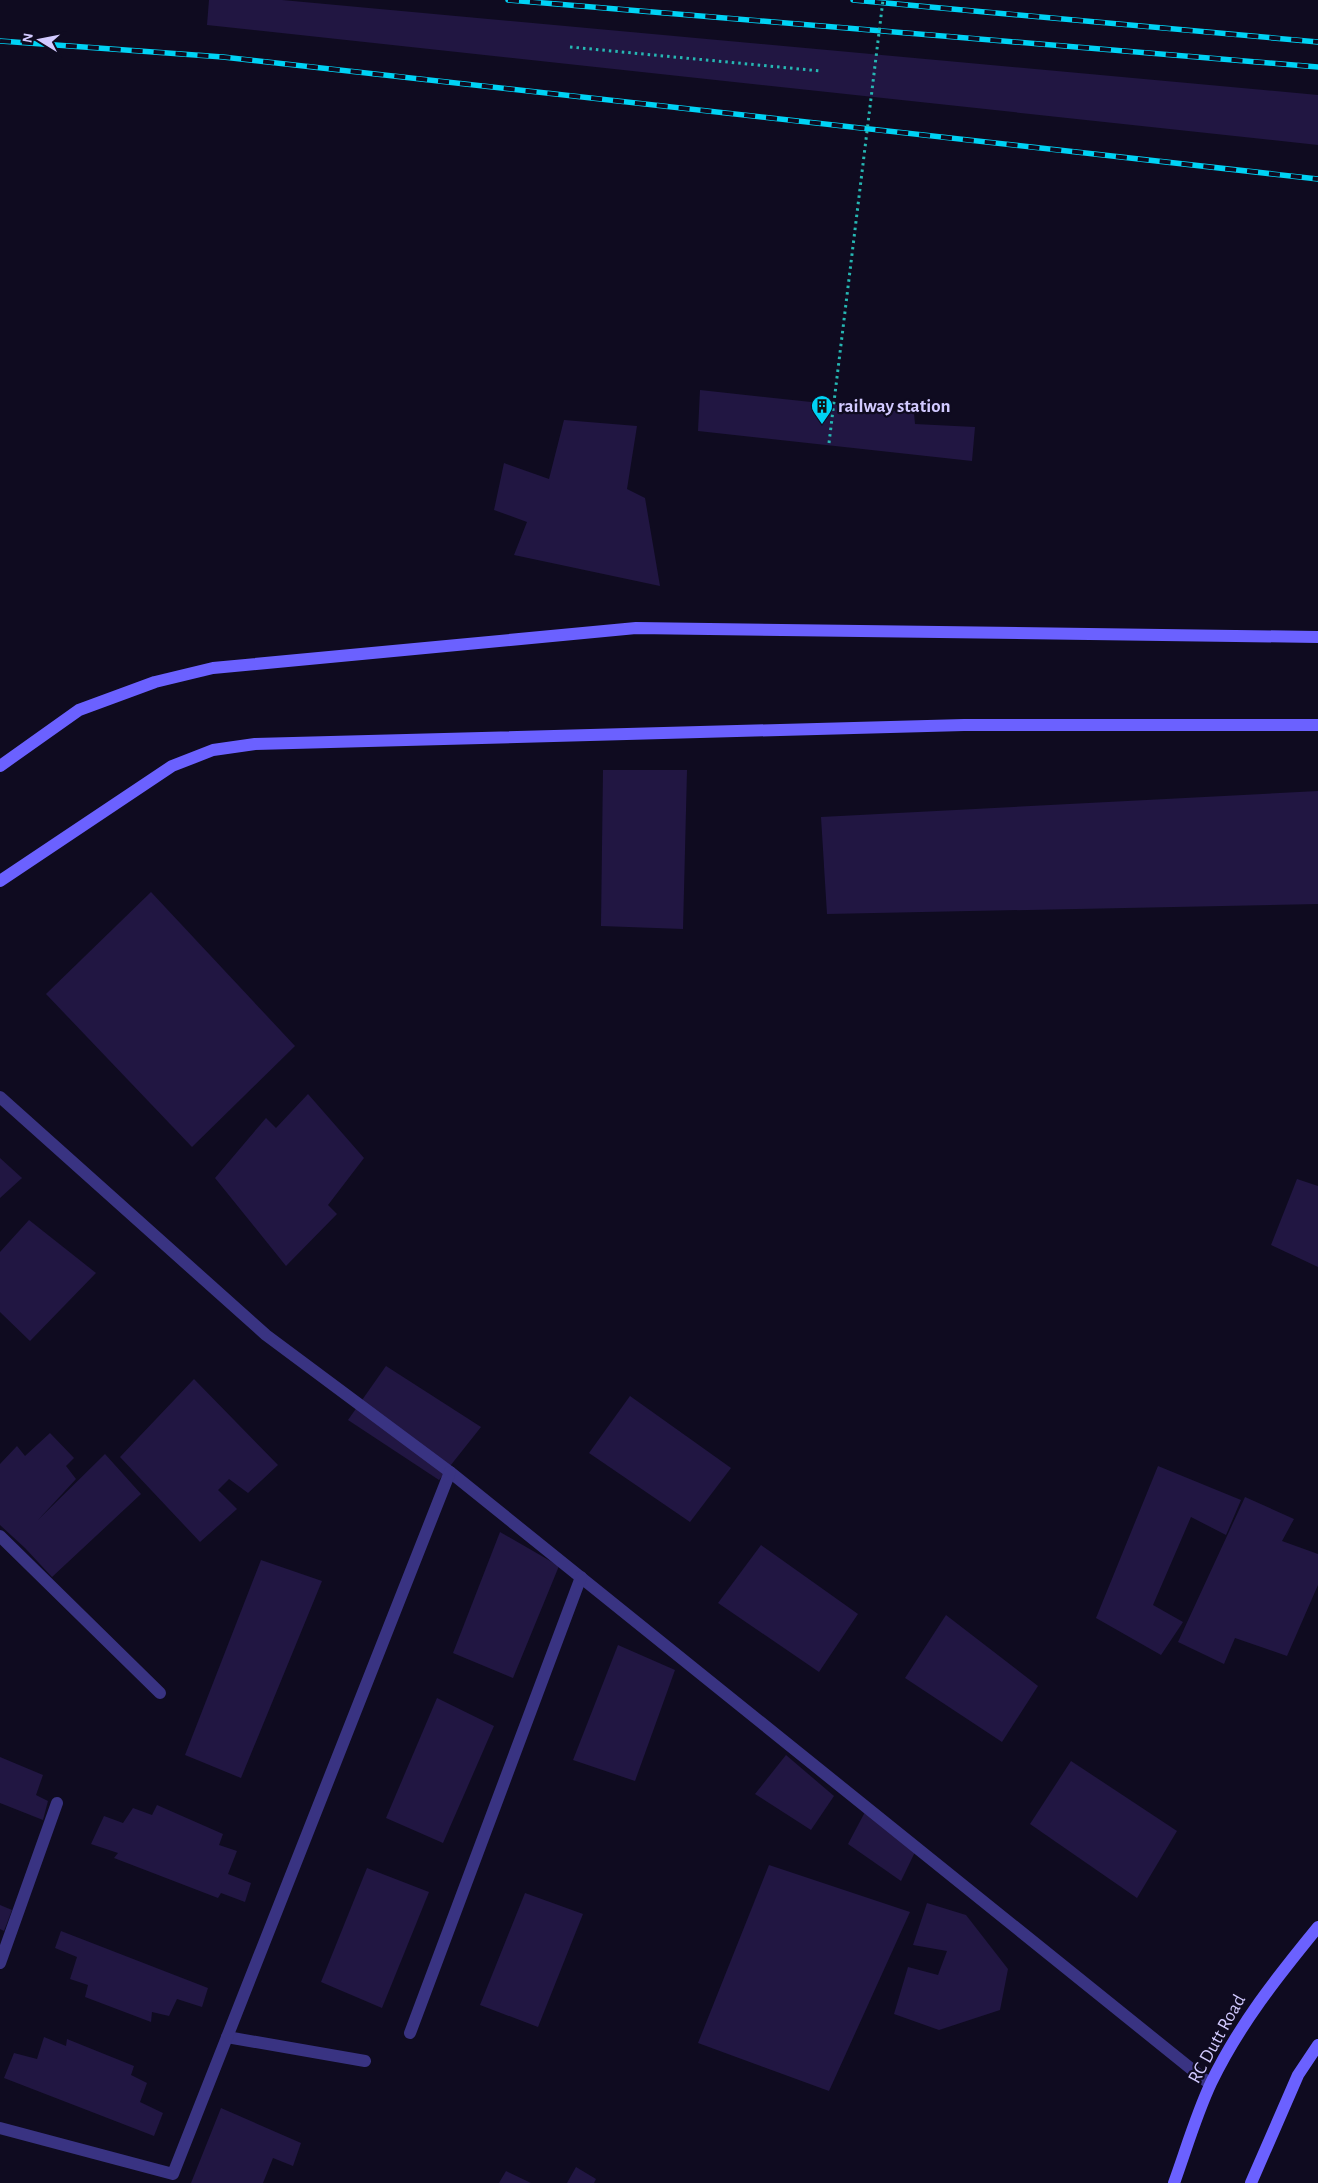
<svg xmlns="http://www.w3.org/2000/svg" width="1318" height="2183" viewBox="0 0 1318 2183" font-family="'Alegreya Sans',sans-serif">
<style>
.building{fill:#211642}
.lines{fill:none;stroke-linecap:round;stroke-linejoin:round}
.path{stroke:#26b7b3;stroke-width:3;stroke-dasharray:2.5 4;stroke-linecap:butt}
.street{stroke:#393382;stroke-width:12}
.secondary{stroke:#6b61ff;stroke-width:12}
.rail-casing{stroke:#00d3f5;stroke-width:5.5}
.rail{stroke:#0f0b20;stroke-width:4;stroke-dasharray:11;stroke-linecap:butt}
.path-bridge{stroke:#26b7b3;stroke-width:3;stroke-dasharray:2.5 4;stroke-linecap:butt}
.labels{text-anchor:middle;dominant-baseline:central;stroke-width:4.5;stroke-linejoin:round;paint-order:stroke}
.poi-label{font-size:19px;font-weight:bold;fill:#d2caff;stroke:#0f0b20;text-anchor:start}
.street-label{font-size:19px;fill:#d2caff;stroke:#0f0b20}
</style>
<rect width="100%" height="100%" fill="#0f0b20"/>
<!-- building -->
<g class="building">
<path d="M209,0H282L1318,95V145L207,25Z"/>
<path d="M700,390L914,413L915,424L975,427L972,461L698,431Z"/>
<path d="M564,420L637,426L627,489L645,498L660,586L514,555L527,522L494,510L504,463L549,479Z"/>
<path d="M603,770H687L683,929L601,926Z"/>
<path d="M1318,791V904L827,914L821,817Z"/>
<path d="M151,892L295,1046L192,1147L46,994Z"/>
<path d="M308,1094L364,1158L328,1205L337,1214L286,1266L215,1178L266,1118L276,1128Z"/>
<path d="M0,1158L22,1178L0,1198Z"/>
<path d="M1297,1179L1318,1186V1267L1271,1245Z"/>
<path d="M29,1220L96,1273L30,1341L0,1312V1252Z"/>
<path d="M386,1366L481,1427L439,1480L348,1420Z"/>
<path d="M194,1379L278,1465L248,1493L229,1479L218,1490L237,1509L200,1542L120,1457Z"/>
<path d="M630,1396L731,1468L690,1522L589,1453Z"/>
<path d="M50,1433L74,1458L66,1466L76,1479L38,1520L105,1454L141,1494L52,1577L25,1548L0,1525V1464L17,1446L25,1456Z"/>
<path d="M1158,1466L1241,1500L1226,1535L1191,1517L1153,1605L1183,1622L1161,1655L1096,1618Z"/>
<path d="M1245,1497L1294,1519L1282,1541L1318,1554V1585L1287,1656L1235,1638L1224,1664L1178,1642Z"/>
<path d="M500,1532L559,1566L513,1678L453,1653Z"/>
<path d="M761,1545L858,1614L819,1672L718,1603Z"/>
<path d="M261,1560L322,1581L241,1778L185,1755Z"/>
<path d="M946,1615L1038,1686L1002,1742L905,1678Z"/>
<path d="M618,1645L675,1670L635,1781L573,1760Z"/>
<path d="M437,1698L494,1726L443,1843L386,1818Z"/>
<path d="M786,1755L834,1796L811,1830L755,1794Z"/>
<path d="M0,1757L43,1775L36,1795L48,1801L43,1820L0,1803Z"/>
<path d="M1071,1761L1177,1831L1137,1898L1030,1824Z"/>
<path d="M157,1805L223,1834L219,1845L237,1851L228,1874L251,1883L245,1902L221,1893L218,1898L114,1858L118,1853L91,1844L104,1816L123,1823L133,1808L152,1815Z"/>
<path d="M865,1812L915,1852L901,1881L848,1844Z"/>
<path d="M769,1865L910,1912L829,2091L698,2043Z"/>
<path d="M367,1868L429,1892L382,2008L321,1982Z"/>
<path d="M525,1893L583,1914L538,2027L480,2005Z"/>
<path d="M927,1903L966,1915L1008,1969L1000,2010L939,2030L894,2014L908,1967L938,1975L947,1951L913,1945Z"/>
<path d="M0,1905L12,1910L4,1931L0,1929Z"/>
<path d="M61,1931L208,1988L202,2007L177,1999L169,2016L152,2012L151,2022L85,1997L88,1985L70,1979L77,1957L55,1948Z"/>
<path d="M44,2037L66,2046L67,2039L134,2066L131,2075L147,2083L140,2102L163,2113L154,2136L4,2078L14,2053L37,2059Z"/>
<path d="M221,2108L301,2143L293,2166L273,2158L263,2183H191Z"/>
<path d="M576,2167L596,2179L594,2183H567Z"/>
<path d="M506,2171L531,2183H499Z"/>
</g>
<g class="lines">
<!-- path -->
<path class="path" d="M570,47L821,71"/>
<!-- street -->
<g class="street">
<path d="M0,1097L266,1335L450,1472L1210,2084"/>
<path d="M0,1536L160,1693"/>
<path d="M0,1963L57,1803"/>
<path d="M410,2033L581,1577"/>
<path d="M227,2037L365,2061"/>
<path d="M0,2128L173,2174L450,1472"/>
</g>
<!-- secondary -->
<g class="secondary">
<path d="M0,766L79,710L155,682L213,668L636,628L1318,637"/>
<path d="M0,881L172,766L213,750L255,744L964,725H1318"/>
<path d="M1174,2183C1186,2150 1196,2115 1211,2083C1239,2025 1277,1977 1318,1927"/>
<path d="M1251,2183L1298,2075L1318,2045"/>
</g>
<!-- rail casing -->
<g class="rail-casing">
<g id="rail">
<path d="M508,0L1318,67"/>
<path d="M853,0L1318,42"/>
<path d="M0,41L223,57L1318,179"/>
</g>
</g>
<!-- rail -->
<use href="#rail" class="rail"/>
<!-- path-bridge -->
<path class="path-bridge" d="M829,443L883,0"/>
</g>
<!-- icons -->
<defs>
<g id="building-pin" transform="scale(1.125)"><path d="M0 17L-7.5 6A9.5 9.5 0 1 1 7.5 6Z" fill="#00d3f5" stroke="#0f0b20"/><path d="M-4-6H4V6H1V3H-1V6H-4ZM-2.5-4.3h1.7v1.8h-1.7ZM.8-4.3h1.7v1.8H.8ZM-2.5-1h1.7V.8h-1.7ZM.8-1h1.7V.8H.8Z" fill="#111"/></g>
</defs>
<g fill-rule="evenodd">
<use href="#building-pin" x="822" y="406"/>
</g>
<g class="labels">
<!-- poi labels -->
<g class="poi-label">
<text x="838" y="406">railway station</text>
</g>
<!-- street labels -->
<g class="street-label">
<text transform="translate(1217 2039) rotate(-61)">RC Dutt Road</text>
</g>
</g>
<!-- north arrow -->
<g transform="translate(40 40) rotate(280)" stroke="#0f0b20" stroke-width="4" paint-order="stroke">
<path d="M0-4L9 19L0 12L-9 19Z" fill="#d2caff"/>
<text y="-8" font-size="14" font-weight="bold" text-anchor="middle" fill="#d2caff">N</text>
</g>
</svg>
